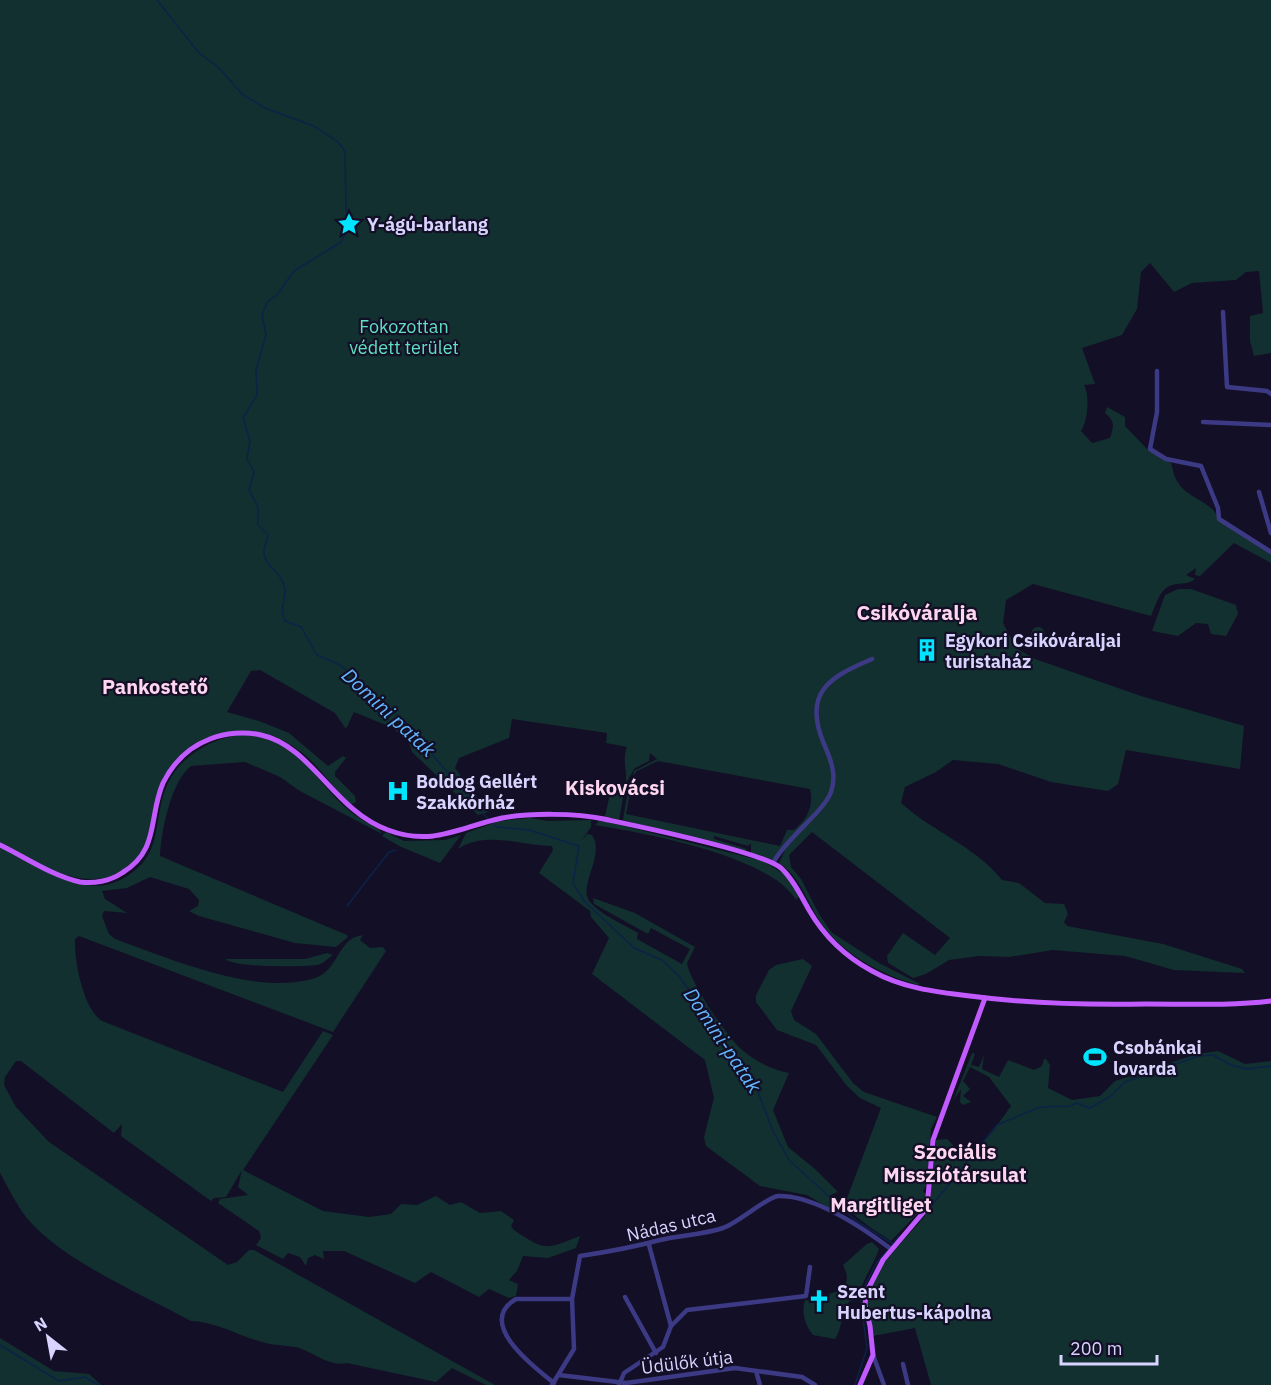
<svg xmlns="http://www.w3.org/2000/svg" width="1271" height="1385" viewBox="0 0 1271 1385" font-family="'IBM Plex Sans',sans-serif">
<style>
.green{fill:#12302f}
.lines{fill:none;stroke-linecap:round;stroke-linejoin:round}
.stream{stroke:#0c2248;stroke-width:1.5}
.minor{stroke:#3d3a85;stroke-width:4.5}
.major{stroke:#c25bff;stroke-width:5}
.labels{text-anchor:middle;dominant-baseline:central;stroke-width:4.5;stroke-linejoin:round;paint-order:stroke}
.poi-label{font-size:18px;font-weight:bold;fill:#d9d4ff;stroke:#130f26;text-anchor:start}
.park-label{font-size:18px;fill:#5fe0c0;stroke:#130f26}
.street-label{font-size:18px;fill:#d9d4ff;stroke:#130f26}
.neighbourhood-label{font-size:20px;font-weight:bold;fill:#ffd6f0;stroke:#130f26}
.water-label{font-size:20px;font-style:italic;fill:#62b6ff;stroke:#130f26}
.quarter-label{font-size:21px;font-weight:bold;fill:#ffd6f0;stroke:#130f26}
</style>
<rect width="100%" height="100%" fill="#130f26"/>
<!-- green -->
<g class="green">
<path d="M0,0H1271V353L1254,356L1250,341V316L1263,313L1259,271L1246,272L1236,280L1192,283L1174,292L1150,263L1141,272L1137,309L1122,335L1082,348L1095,384L1084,385C1090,395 1088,420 1081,431L1092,443L1110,438C1114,426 1115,421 1105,413L1107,407L1125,417V426L1149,451L1171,463C1173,469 1174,477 1177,481C1187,499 1212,501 1219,519L1271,553V563L1234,543L1200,576L1195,575L1196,568L1186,575L1195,579C1189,584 1184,583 1177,584C1160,585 1157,603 1151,616L1033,584L1006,600L1003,623L1016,648L1035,659L1141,696L1244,726L1240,769L1126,750L1118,784L1108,791L1051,782L998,764L953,760L936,772L905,787L901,803C932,831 976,847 1002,880L1019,883L1045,903L1064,904L1068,914L1064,922L1067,926L1163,944L1242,969L1245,973L1174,970L1125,956L1053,950L1009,957L979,956L949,960L926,974L913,978L888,963L887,956L903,933L935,955L950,938L812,832L789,855L791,867L801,879L819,914L831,932L879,963L920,984L918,985C879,974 838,952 816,915C806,897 798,875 779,863L785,850L783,848L772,860L751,853V843L748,846L714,836V839L747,849L745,851L623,820L627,796L630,794L626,814L780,846L787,830H794C807,819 814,807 810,789L658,761L637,771L633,776L634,771L657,759L650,753L649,761L635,768L626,783C627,772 622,758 627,747L606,743L607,733L512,719L509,738L459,758L455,768L488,812L478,815L412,752C408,729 373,721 354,712L346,729L335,713L260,670L251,671L227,712L259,721L289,733L328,766L343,756L346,758L335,772V776L355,796L356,802L350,805C332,787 318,763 297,749C274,733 250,727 224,736C203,743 184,752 172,771C158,790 159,814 152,836C140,874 102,886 67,875V880C88,887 104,889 124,878C166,854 151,820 168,783C184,749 233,726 269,738C290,745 305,763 318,778C331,793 344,809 361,819C367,824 380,828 382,834L300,791L280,777L245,762L191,766C171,781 161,832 160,856L347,935L348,937L336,947L295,943L199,916L189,911L198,906L199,900L189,889L150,877L127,888L102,891L105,899L127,913L104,911L102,916L109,934L115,939C171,959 253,995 312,979C334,974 336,951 350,940C353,937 360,936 363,935L360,940L370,948L383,947L386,951L333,1032L79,936L75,939C74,960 83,1009 102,1021L283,1092L323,1031L333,1035L243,1170L323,1211L369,1217L391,1214L401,1204L417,1205L436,1196L450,1205L461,1202L480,1213L501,1211L514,1220L511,1226L514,1230C545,1251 545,1250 580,1236L576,1248L548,1258L523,1256L517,1271L509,1280L518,1284L516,1296L509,1298L489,1289L479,1297L431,1272L415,1283L344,1251H323L324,1259L315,1255L308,1258L306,1266L300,1257L288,1253L283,1259L256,1245L261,1238L259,1231L218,1203L220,1199L248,1195L238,1187L242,1170L226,1197L214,1198L211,1201L121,1136L122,1124L114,1133L21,1061H16L5,1077L4,1085L16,1107L49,1142L228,1265L237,1262L249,1250H254L495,1385H486L452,1368L436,1382L347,1363C329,1367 315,1353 299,1348C288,1345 277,1346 266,1343C240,1337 218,1322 191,1321C140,1293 62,1261 26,1217C16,1204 8,1187 0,1173Z"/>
<path d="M1178,589H1191L1236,605L1238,614L1226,636L1211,634L1208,624L1196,623L1178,636L1152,631L1165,595Z"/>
<circle cx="1038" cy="634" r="7"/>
<path d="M612,785L625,786L619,820L605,816Z"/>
<path d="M530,818L548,821L591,820V827L581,841L587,834L592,835C606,854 577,887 590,902C601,915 623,924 638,933L637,939L682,964L690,949L651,928L648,934L594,904L593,898L635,913L695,947L687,963C690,982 727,1037 742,1050C755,1061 772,1070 789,1073L773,1110L788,1147L815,1169L837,1191L844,1206L881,1108L860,1098L847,1086L816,1045L777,1030L756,1002V995L769,970L776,965L803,959L812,966L791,1011L794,1020L816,1034L853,1083L864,1092L937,1117L931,1129L927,1182L923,1192L928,1194L917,1214L891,1241C869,1226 849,1216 837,1192L829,1196L841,1209L837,1213L807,1195L760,1186L706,1146L704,1137L714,1098L705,1060L592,974L609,938L591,917L590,911L539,873L553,850L552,846C521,846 486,830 458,849L466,833L499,821Z"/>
<path d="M600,820L763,861L784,874L799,896L796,900C770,856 645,833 595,825Z"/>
<path d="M386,832L404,841L445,840L461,835L440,863L399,846L382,836Z"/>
<path d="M327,953L333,955C328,958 323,964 317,965C301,967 236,968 225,959H305Z"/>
<path d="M1218,1051L1245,1064L1271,1061V1385H931L915,1328L873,1336L867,1297L880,1267L925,1216L930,1200L936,1140L947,1139L956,1148L974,1149L990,1135L1011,1106L989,1077L970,1067L963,1081L970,1089L963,1096L971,1102L963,1105L960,1102L961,1089L953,1101L972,1053L975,1054L971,1065L979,1067L984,1055L982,1069L999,1077L1008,1060L1034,1070L1042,1066L1044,1059H1046L1050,1065L1048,1088L1072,1100L1100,1096L1115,1081L1197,1054Z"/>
<path d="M872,1242L879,1249C873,1267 861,1281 858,1300L850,1301C839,1313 844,1326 835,1339L813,1335C805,1325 801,1312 805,1300C812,1301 813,1298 819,1296C837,1293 855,1288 843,1265L867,1244Z"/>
<path d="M0,1338L54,1371L89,1374L101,1385H0Z"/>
</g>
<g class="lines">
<!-- stream -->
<g class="stream">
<path d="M157,0L199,53L219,68L242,94L265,108L314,126L338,142L345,151L346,209L349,215L348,228L341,242L294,271L277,295L268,301L262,314L266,335L256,370L257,395L243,418L250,441L247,459L254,472L249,490L258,507V525L268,535C268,541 263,546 264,553C265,567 282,571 285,589C286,600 279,610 285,621L301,627L317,655L340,665L419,734L435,758L488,819"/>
<path d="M492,823L497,827L529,830L579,846L573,883L584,901L634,948L662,960L679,976L756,1087L773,1131L789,1160L855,1220L893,1244"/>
<path d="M347,906L389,852L396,850"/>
<path d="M920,1220L997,1125L1040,1107L1070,1106L1077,1103L1090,1108L1111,1096L1125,1082L1198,1056L1213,1055L1231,1065L1247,1069L1271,1066"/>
<path d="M891,1246L899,1236"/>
<path d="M0,1345L59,1381L85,1377L98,1385"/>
<path d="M855,1385L867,1348L860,1295L877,1262L888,1250"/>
</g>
<!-- minor -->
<g class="minor">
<path d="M1223,312L1227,387L1267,391L1271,394"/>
<path d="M1157,371V412L1150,449L1166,459L1201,466L1218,508L1219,519L1271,552"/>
<path d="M1203,422L1271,425"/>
<path d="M1259,492L1271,533"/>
<path d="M773,863C787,837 823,813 831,792C837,775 831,760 824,744C802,692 830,677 872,659"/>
<path d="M649,1245L671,1326"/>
<path d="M625,1297L656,1353"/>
<path d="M873,1355L884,1385"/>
<path d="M903,1364L908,1385"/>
<path d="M756,1371L760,1385"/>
<path d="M559,1375L626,1383L735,1368L802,1377L815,1385"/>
<path d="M554,1383C534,1367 475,1323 516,1299H572"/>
<path d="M552,1385L574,1349L572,1299L580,1256C607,1252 634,1247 660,1240C681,1235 702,1235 723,1228C738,1223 767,1197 778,1196C814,1195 863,1228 891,1249"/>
<path d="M619,1385L624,1373L663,1347L671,1326L687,1310L806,1296L810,1267"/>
</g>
<!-- major -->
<g class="major">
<path d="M0,845C25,857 52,876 80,882C94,884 110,881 122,873C160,850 148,818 163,783C173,763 189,747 210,739C225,733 245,731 261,735C312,746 334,811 388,830C433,847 460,827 502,818C528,813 577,813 604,819C637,826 760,851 781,868C793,879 801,896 809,910C824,936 846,957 872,971C902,988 936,992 970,996C1030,1004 1087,1005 1146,1004C1188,1004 1230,1006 1271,1001"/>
<path d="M860,1385L873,1355L870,1326L865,1305L866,1293L883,1260L927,1208L933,1140L985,998"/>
</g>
</g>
<!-- icons -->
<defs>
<g id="sight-bare" transform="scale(1.8)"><path d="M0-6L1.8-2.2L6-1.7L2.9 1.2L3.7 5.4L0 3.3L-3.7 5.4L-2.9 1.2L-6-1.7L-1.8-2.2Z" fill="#00e5ff" stroke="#130f26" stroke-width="2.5" paint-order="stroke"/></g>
<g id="building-bare" transform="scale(1.8)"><path d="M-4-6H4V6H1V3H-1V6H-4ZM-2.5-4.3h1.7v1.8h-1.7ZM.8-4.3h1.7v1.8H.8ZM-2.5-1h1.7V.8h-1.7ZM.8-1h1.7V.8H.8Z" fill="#00e5ff" stroke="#130f26" stroke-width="2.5" paint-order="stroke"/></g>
<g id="hospital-bare" transform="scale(1.8)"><path d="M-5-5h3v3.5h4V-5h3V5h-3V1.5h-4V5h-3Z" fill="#00e5ff" stroke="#130f26" stroke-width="2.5" paint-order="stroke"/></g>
<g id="stadium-bare" transform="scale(1.8)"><path d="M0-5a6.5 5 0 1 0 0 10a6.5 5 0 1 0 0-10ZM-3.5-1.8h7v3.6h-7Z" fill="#00e5ff" stroke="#130f26" stroke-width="2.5" paint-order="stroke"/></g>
<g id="church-bare" transform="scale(1.8)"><path d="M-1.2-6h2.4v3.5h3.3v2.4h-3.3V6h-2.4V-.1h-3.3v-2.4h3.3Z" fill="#00e5ff" stroke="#130f26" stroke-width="2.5" paint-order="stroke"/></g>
</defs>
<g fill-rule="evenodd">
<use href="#sight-bare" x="349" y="224"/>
<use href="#building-bare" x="927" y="650"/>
<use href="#hospital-bare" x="398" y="791"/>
<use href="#stadium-bare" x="1095" y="1057"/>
<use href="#church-bare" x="819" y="1301"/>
</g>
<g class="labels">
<!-- poi labels -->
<g class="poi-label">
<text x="367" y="224">Y-ágú-barlang</text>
<text x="945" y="640">Egykori Csikóváraljai<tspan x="945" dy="21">turistaház</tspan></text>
<text x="416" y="781">Boldog Gellért<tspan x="416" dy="21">Szakkórház</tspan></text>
<text x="1113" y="1047">Csobánkai<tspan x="1113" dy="21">lovarda</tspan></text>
<text x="837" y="1291">Szent<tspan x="837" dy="21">Hubertus-kápolna</tspan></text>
</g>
<!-- park labels -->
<g class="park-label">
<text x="404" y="326">Fokozottan<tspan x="404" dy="21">védett terület</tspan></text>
</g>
<!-- street labels -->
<g class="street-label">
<text transform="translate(671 1225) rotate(-13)">Nádas utca</text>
<text transform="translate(687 1362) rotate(-7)">Üdülők útja</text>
</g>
<!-- neighbourhood labels -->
<g class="neighbourhood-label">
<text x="155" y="686">Pankostető</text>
<text x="615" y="787">Kiskovácsi</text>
<text x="955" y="1151">Szociális<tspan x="955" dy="23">Missziótársulat</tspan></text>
<text x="881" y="1204">Margitliget</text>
</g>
<!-- water labels -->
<g class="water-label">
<text transform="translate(389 712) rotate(43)">Domini patak</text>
<text transform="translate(723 1040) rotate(56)">Domini-patak</text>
</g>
<!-- quarter labels -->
<g class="quarter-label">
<text x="917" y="612">Csikóváralja</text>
</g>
</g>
<!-- north arrow -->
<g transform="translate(48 1337) rotate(329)" stroke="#130f26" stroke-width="4.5" paint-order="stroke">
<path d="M0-4.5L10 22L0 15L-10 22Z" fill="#d9d4ff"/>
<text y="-9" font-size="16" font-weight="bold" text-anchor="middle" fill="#d9d4ff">N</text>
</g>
<!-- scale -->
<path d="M1061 1355v9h96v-9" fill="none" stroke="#d9d4ff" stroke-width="3"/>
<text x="1070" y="1355" font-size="18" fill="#d9d4ff" stroke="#130f26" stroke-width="4.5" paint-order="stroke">200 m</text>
</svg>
